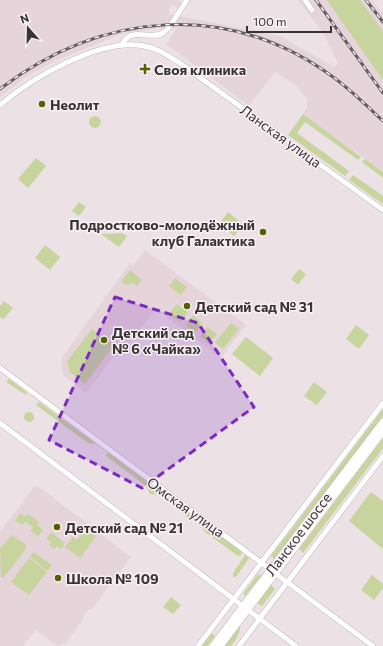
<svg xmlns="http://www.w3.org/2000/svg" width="383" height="646" viewBox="0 0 383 646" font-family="Commissioner,sans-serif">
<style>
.built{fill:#e6d4db}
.green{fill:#c7d49e}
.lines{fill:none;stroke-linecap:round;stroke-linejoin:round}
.minor-casing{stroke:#c0b7bb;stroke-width:6}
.secondary-casing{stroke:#c0b7bb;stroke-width:8}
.minor{stroke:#fff;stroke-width:5}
.secondary{stroke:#fff;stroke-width:7}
.rail-casing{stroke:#645e61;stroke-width:3}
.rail{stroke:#f9f0f4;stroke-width:1.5;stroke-dasharray:4.5;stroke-linecap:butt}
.marked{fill:#7b2cbf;fill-opacity:0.2;stroke:#7b2cbf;stroke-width:3;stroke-dasharray:8 5;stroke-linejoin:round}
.poi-dot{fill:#536103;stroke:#f9f0f4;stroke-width:1.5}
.labels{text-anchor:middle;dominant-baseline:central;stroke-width:3;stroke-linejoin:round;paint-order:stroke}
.poi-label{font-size:14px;font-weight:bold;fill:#383436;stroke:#f9f0f4;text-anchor:start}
.street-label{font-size:14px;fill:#383436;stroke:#f9f0f4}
</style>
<rect width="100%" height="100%" fill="#ece2e6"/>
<!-- built -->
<g class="built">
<path d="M0,0H178L182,3L178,8L173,5L169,9V14L280,36L334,67L338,64L331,49L321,30L298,0H372L383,13V172L303,114L307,107V99L297,86L275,72L249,106L166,44L177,28H158L124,33L55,61L26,77L0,97Z"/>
<path d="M145,250L246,325L221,358L156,309L118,357L114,356L86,393L63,375L61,359L130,263L133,266Z"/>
<path d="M38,486L131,557L92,609L88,610L84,615L82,621L67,642L57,646L36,630L23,646H0V532L34,487Z"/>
</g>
<!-- green -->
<g class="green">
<path d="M327,0H360L383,31V80Z"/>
<path d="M303,114L361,157L358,160L305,122L297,133L349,171L345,176L288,135Z"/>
<circle cx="95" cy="122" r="6"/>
<path d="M36,158L46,166L28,188L18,179Z"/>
<path d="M365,159L383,172V178L362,162Z"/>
<path d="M353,175L383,196V204L349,180Z"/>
<path d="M79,202L86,207L79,216L72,211Z"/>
<path d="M228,212L244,225L234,236L219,224Z"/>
<path d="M122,233L127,236L119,247L101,234Z"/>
<path d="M45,245L60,257L50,270L35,258Z"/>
<path d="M299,269L306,274L298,285L291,279Z"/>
<path d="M130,270L142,280L137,286L133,283L126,285L121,282Z"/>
<path d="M175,278L187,287L181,295L169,286Z"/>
<path d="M4,301L13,308L4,319L0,317V306Z"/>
<path d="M177,304L188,312L180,322L169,314Z"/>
<path d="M193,315L202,323L195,333L185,325Z"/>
<path d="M231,323L239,329L223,349L215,343Z"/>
<path d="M356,325L369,335L359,349L346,339Z"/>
<path d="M207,327L217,334L209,344L200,336Z"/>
<path d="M92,329L114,345L85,384L70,372L67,361Z"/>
<path d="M246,337L273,358L260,376L232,354Z"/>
<path d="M9,379L27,393L26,395L6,382Z"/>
<path d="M314,382L327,392L317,405L304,396Z"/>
<path d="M39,402L95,443V444L88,443L36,405Z"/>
<path d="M383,409V416L274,559L271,556Z"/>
<circle cx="29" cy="417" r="5"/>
<path d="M383,438V448L303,553L299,549Z"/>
<path d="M109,453L162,493L161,495L150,494L146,486L106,456V454Z"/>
<path d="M371,492L383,501V549L349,521Z"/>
<path d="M179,505L194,518V520L190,519L177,509Z"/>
<path d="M20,513L26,517L28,514L39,522L37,525L43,530L38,536L30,531L33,527L25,521L22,525L15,520Z"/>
<path d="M206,525L242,551L241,555L238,556L205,532L203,529V526Z"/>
<path d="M86,528L96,536L80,558L65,547L73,537L77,540Z"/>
<path d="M51,532L65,543L61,549L57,546L54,549L49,545L51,542L46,539Z"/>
<path d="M12,535L25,544L26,549L4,577L1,578L0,548Z"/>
<path d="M34,552L52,565L47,571L30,557Z"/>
<path d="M245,555L249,558L236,577H233V573Z"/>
<path d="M29,558L47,572L29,595L11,582Z"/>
<path d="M258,574L261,576L245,596L243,594Z"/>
<path d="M372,575L383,584V588L374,600L361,590Z"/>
<path d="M271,585L275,589L262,606L257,603Z"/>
<path d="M171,597L181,605L173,614L163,607Z"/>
<path d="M240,624C241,632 236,640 231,646H223Z"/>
<path d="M212,633L215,636L207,646H202Z"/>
</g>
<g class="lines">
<!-- minor casing -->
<g class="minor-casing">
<g id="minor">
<path d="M305,0L312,10"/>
<path d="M122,45C131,25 149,41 163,33C171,28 181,8 187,0"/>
<path d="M0,105C32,78 101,37 144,46C158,48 168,56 180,63L383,210"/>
<path d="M0,368L373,646"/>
<path d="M0,423L296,646"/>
<path d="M198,646L383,403"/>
<path d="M239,646L383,456"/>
</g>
</g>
<!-- secondary casing -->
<g class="secondary-casing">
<g id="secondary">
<path d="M213,646L383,422"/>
<path d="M220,646L383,431"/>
</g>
</g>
<!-- minor -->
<use href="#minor" class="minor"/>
<!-- secondary -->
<use href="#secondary" class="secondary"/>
<!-- rail casing -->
<g class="rail-casing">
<g id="rail">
<path d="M316,0L383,93"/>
<path d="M366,0L383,22"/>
<path d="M0,89C101,11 228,0 333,77C351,90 367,106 383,121"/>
</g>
</g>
<!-- rail -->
<use href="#rail" class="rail"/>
</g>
<!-- marked area -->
<path class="marked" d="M115,297L198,323L254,407L142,488L49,440Z"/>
<!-- markers -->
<g class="poi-dot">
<path d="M143 63h4v4h4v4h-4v4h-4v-4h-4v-4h4z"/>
<circle cx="42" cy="104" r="4"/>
<circle cx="263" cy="232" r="4"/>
<circle cx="187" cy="306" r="4"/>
<circle cx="104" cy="340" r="4"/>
<circle cx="57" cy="527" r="4"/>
<circle cx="58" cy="578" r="4"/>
</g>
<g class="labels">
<!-- poi labels -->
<g class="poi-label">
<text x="154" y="69">Своя клиника</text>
<text x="50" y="104">Неолит</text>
<text x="255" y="224" text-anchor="end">Подростково-молодёжный<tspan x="255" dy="16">клуб Галактика</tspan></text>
<text x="195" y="306">Детский сад № 31</text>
<text x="112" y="332">Детский сад<tspan x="112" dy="16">№ 6 «Чайка»</tspan></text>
<text x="65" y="527">Детский сад № 21</text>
<text x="66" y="578">Школа № 109</text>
</g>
<!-- street labels -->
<g class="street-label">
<text transform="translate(281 136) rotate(36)">Ланская улица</text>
<text transform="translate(186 507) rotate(36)">Омская улица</text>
<text transform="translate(298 534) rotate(-53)">Ланское шоссе</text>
</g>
</g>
<!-- north arrow -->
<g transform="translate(28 28) rotate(340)" stroke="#f9f0f4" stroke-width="3" paint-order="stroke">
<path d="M0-3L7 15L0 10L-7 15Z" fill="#383436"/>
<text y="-6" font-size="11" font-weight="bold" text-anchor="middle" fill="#383436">N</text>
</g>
<!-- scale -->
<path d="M247 26v6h84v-6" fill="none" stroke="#383436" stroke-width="2"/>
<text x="253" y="26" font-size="12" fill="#383436" stroke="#f9f0f4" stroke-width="3" paint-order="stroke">100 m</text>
</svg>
